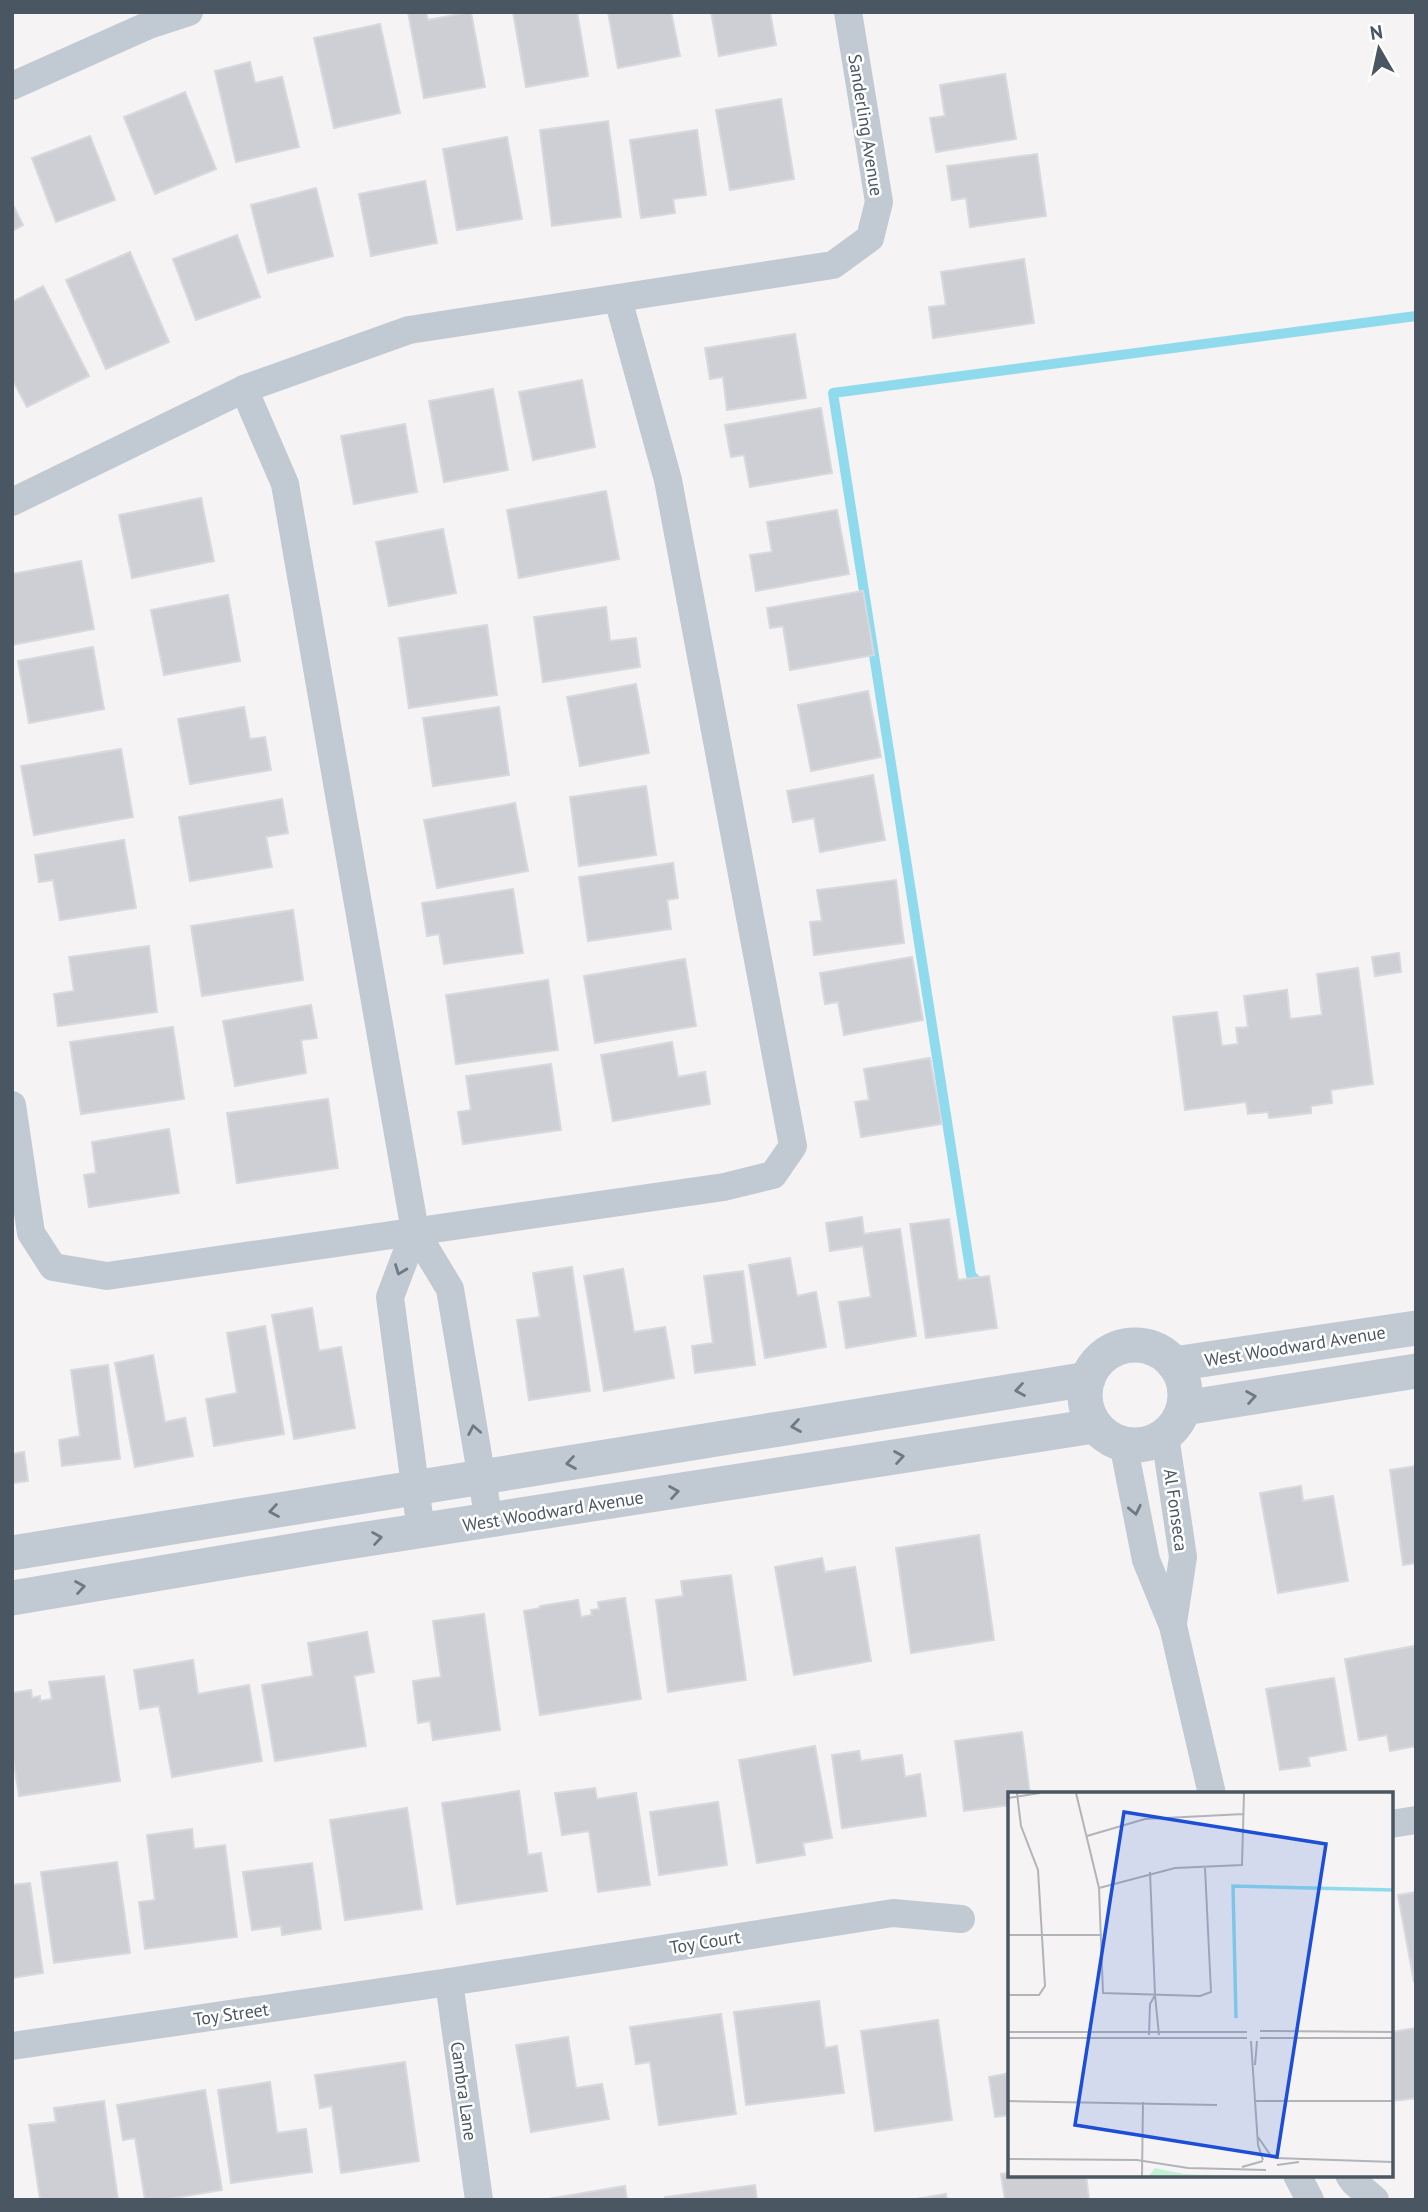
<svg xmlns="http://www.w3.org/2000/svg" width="1428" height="2212" viewBox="0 0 1428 2212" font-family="'PT Sans',sans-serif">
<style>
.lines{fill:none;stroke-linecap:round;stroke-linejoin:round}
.stream{stroke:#90daee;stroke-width:10}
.building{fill:#cdcfd5;stroke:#d7d9de;stroke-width:2}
.minor{stroke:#c1cad2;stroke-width:28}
.tertiary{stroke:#c1cad2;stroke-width:35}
.oneway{stroke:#6e7983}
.labels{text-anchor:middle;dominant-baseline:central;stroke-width:5;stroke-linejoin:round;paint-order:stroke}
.street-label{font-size:18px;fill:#4a5661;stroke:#fff}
.inset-river{fill:none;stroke:#90daee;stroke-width:3.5}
.inset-road{fill:none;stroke:#b1b4b9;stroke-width:2}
.view{fill:#1d4ed8;fill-opacity:0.15;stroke:#1d4ed8;stroke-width:3.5}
.inset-edge{fill:none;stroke:#4a5661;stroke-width:3.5}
</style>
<rect width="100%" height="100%" fill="#f5f3f3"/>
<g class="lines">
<!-- stream -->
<path class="stream" d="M984,1288L971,1275L833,393L1416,316"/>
</g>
<!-- building -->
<g class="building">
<path d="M408,12H426L428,20L471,12L485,87L424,98Z"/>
<path d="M513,12H577L588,76L526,87Z"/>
<path d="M608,12H671L680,56L618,68Z"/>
<path d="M711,12H770L776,45L719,56Z"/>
<path d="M380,24L400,113L334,128L314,38Z"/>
<path d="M250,62L255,83L282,77L299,147L236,162L215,71Z"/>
<path d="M1005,74L1016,139L936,152L930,118L945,116L940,85Z"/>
<path d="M185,92L216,169L155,194L124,117Z"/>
<path d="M781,99L794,179L730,190L716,110Z"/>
<path d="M608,121L621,217L552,226L540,130Z"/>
<path d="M697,130L706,195L673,199L675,213L641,218L630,140Z"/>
<path d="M90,136L115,200L56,222L32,158Z"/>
<path d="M507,137L522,219L457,230L443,149Z"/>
<path d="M1037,154L1046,216L970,227L966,198L952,200L947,166Z"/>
<path d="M425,181L437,243L371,256L359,194Z"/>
<path d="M316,188L333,256L268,273L251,205Z"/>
<path d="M12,203L23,225L12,231Z"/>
<path d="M237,235L260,297L196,320L173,259Z"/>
<path d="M130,252L169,342L106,369L66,280Z"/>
<path d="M1024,259L1034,323L933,338L929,307L946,305L941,272Z"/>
<path d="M43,286L89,376L27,407L12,379V302Z"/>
<path d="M795,334L806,398L727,410L723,377L710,379L705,348Z"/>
<path d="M582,380L595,447L533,460L519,392Z"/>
<path d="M493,389L508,470L444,482L429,401Z"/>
<path d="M821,408L832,473L750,487L744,455L731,457L725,425Z"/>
<path d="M405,424L417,492L354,504L341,436Z"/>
<path d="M606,491L619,559L519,578L507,510Z"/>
<path d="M201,498L214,561L132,578L119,515Z"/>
<path d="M837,510L849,574L756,591L750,555L772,552L767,522Z"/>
<path d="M443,529L456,593L389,606L376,542Z"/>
<path d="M81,561L94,629L12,645V574Z"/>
<path d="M863,591L874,655L790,670L783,626L770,628L767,608Z"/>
<path d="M228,595L240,661L164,675L151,610Z"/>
<path d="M606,607L610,641L636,638L640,667L543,682L534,617Z"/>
<path d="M487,625L497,695L409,708L399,638Z"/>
<path d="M93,647L104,709L29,723L18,661Z"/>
<path d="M636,684L649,753L580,766L567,697Z"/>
<path d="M868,691L881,757L811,771L798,705Z"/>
<path d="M244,707L250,739L265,737L271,770L190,784L178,719Z"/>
<path d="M499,707L509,775L433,786L423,718Z"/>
<path d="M121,749L133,817L34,835L21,766Z"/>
<path d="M873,775L885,840L820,852L814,818L793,822L787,791Z"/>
<path d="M646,786L656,855L579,866L570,797Z"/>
<path d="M282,799L288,833L266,837L272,867L190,881L179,817Z"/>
<path d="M515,803L528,871L437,888L424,820Z"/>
<path d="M124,840L136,908L60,920L53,880L39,882L35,855Z"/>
<path d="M673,863L678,898L667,900L671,929L588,941L579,877Z"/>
<path d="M896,880L904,943L814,955L810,922L822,921L817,890Z"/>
<path d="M513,889L523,953L444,964L439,934L427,936L422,903Z"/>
<path d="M293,910L303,980L202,996L191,926Z"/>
<path d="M149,946L157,1012L58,1026L54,994L74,991L69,957Z"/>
<path d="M1399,953L1401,972L1375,976L1372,957Z"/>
<path d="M912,957L923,1020L844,1035L838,1002L825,1004L820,973Z"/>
<path d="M685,959L696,1026L595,1043L584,976Z"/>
<path d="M1358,968L1373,1084L1331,1090L1332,1103L1311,1106V1113L1269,1118L1268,1112L1248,1114L1246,1102L1185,1110L1173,1017L1217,1012L1222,1046L1238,1044L1236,1028L1248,1027L1244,996L1287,990L1290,1019L1322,1015L1317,974Z"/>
<path d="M548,980L558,1050L456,1064L446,995Z"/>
<path d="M311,1005L317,1038L301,1040L306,1073L235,1086L223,1021Z"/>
<path d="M173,1027L184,1099L81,1114L70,1042Z"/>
<path d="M672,1042L678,1077L705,1072L710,1104L613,1121L601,1055Z"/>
<path d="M930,1058L942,1124L861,1137L855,1102L869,1100L864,1069Z"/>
<path d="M551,1064L561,1130L463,1144L458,1112L471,1110L466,1076Z"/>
<path d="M328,1099L338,1168L237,1183L227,1113Z"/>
<path d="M169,1129L179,1193L89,1207L84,1175L96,1173L92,1142Z"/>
<path d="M862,1217L864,1234L900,1229L916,1336L846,1348L839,1302L871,1297L863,1246L830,1251L826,1223Z"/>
<path d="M949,1219L958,1280L989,1276L997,1328L926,1338L910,1224Z"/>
<path d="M790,1258L797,1296L816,1292L826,1347L765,1358L749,1265Z"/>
<path d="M572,1267L590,1391L529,1400L517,1320L540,1317L533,1273Z"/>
<path d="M623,1269L634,1332L665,1327L674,1378L604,1391L584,1276Z"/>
<path d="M743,1271L755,1365L695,1373L692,1346L713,1343L704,1276Z"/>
<path d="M312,1308L319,1351L341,1347L355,1428L294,1439L272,1315Z"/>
<path d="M265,1326L284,1434L214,1446L206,1399L237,1393L227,1333Z"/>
<path d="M153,1355L165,1422L185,1418L193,1456L135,1467L115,1363Z"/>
<path d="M108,1365L120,1459L62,1466L59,1440L80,1436L71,1370Z"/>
<path d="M24,1452L28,1481L12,1483V1454Z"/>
<path d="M1416,1466V1563L1403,1565L1390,1470Z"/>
<path d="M1301,1486L1303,1501L1333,1496L1348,1581L1278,1593L1260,1493Z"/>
<path d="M979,1535L994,1640L911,1653L896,1548Z"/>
<path d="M822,1558L825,1572L855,1567L871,1661L794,1675L775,1567Z"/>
<path d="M731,1575L746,1680L668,1692L656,1600L683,1596L681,1581Z"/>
<path d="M625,1598L641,1699L540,1715L524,1611L540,1608V1606L578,1600L581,1617L592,1615L591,1610L599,1609L598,1602Z"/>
<path d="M484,1614L500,1730L433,1740L430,1721L418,1723L413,1681L441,1677L433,1621Z"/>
<path d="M367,1632L374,1672L354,1676L366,1746L275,1761L262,1685L313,1676L308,1643Z"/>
<path d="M1414,1646L1416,1659V1746L1390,1751L1387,1735L1359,1740L1345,1659Z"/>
<path d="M193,1660L198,1694L249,1685L262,1761L172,1777L159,1706L140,1709L134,1670Z"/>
<path d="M104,1676L120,1781L19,1796L12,1751V1693L31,1690L32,1698L40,1696V1701L52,1699L49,1682Z"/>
<path d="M1334,1678L1346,1750L1308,1757L1310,1766L1280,1770L1266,1689Z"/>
<path d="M1022,1732L1030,1794H1010V1805L964,1811L955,1741Z"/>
<path d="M815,1746L832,1838L803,1843L805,1855L757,1863L739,1760Z"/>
<path d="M859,1751L861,1761L902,1755L905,1777L920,1774L926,1816L842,1828L832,1755Z"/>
<path d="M595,1788L597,1799L636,1793L650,1885L598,1892L589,1831L562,1835L555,1793Z"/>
<path d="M519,1791L528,1855L541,1853L547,1891L457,1904L442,1803Z"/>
<path d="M718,1802L727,1865L659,1875L650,1812Z"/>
<path d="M407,1808L422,1909L345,1920L330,1820Z"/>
<path d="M192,1829L194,1849L225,1845L237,1937L145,1949L139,1902L155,1900L147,1835Z"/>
<path d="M117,1862L130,1953L54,1963L41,1872Z"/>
<path d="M312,1863L321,1929L282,1935L281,1926L252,1930L243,1872Z"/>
<path d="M30,1883L43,1973L12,1978V1885Z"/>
<path d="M1416,1892V1982H1414L1398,1895Z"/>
<path d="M819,2001L825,2048L837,2046L844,2093L746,2105L734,2012Z"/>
<path d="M721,2014L736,2114L659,2125L650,2062L636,2064L630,2027Z"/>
<path d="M938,2020L952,2120L875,2131L861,2031Z"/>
<path d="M1416,2028V2098L1391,2101V2032Z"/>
<path d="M568,2037L576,2088L602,2084L609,2119L531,2132L516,2045Z"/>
<path d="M405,2062L419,2161L341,2173L332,2106L320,2108L315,2075Z"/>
<path d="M1010,2073V2115L995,2117L989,2077Z"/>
<path d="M270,2082L277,2133L306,2129L312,2172L231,2183L218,2090Z"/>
<path d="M205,2090L222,2190L162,2200H145L135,2138L123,2140L117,2105Z"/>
<path d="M104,2101L118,2200H40L29,2125L56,2122L54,2108Z"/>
<path d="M1010,2173V2175H1086L1089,2200H1005L1001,2174Z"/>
<path d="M755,2185L757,2200H666L665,2197Z"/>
<path d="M625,2186L627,2200H547V2199Z"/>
<path d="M946,2194L947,2200H910Z"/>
</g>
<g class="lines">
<!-- minor -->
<g class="minor">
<path d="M12,86L149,25L189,12"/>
<path d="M244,389L285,484L415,1231"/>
<path d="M12,502L244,389L409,330L833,265L870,238L879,202L848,12"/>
<path d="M12,1105L31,1233L53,1267L107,1276L724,1187L773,1175L793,1146L668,480L618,299"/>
<path d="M1165,1436L1183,1557L1173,1623"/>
<path d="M1123,1443L1146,1560L1173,1626L1212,1794"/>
<path d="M421,1531L390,1297L415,1231L450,1289L489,1521"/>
<path d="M1391,1824L1416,1820"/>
<path d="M449,1982L479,2200"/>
<path d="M12,2046L449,1982L893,1913L961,1919"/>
<path d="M1297,2175L1310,2200"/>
<path d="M1349,2175L1354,2182L1375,2200"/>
</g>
<!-- tertiary -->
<g class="tertiary">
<circle cx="1135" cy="1395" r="50"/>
<path d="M1174,1364L1416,1328"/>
<path d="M1184,1408L1416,1371"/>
<path d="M12,1553L1088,1379"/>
<path d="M12,1598L328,1545L1094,1426"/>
</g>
</g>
<!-- one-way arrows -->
<defs><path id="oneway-chevron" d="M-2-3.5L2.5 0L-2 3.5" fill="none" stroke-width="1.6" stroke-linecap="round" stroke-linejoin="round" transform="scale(1.75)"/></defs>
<g class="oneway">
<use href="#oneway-chevron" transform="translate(400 1270) rotate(111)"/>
<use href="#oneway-chevron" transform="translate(1020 1390) rotate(171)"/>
<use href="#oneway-chevron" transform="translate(1251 1397) rotate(-9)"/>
<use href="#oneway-chevron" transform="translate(796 1426) rotate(171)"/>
<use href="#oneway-chevron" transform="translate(474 1430) rotate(-101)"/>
<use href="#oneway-chevron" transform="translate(899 1457) rotate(-9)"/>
<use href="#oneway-chevron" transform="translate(571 1463) rotate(171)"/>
<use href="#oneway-chevron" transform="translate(674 1492) rotate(-9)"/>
<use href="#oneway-chevron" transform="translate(1135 1510) rotate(78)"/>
<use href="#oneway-chevron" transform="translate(274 1511) rotate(171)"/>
<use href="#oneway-chevron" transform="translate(377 1538) rotate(-9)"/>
<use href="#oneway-chevron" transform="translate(80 1587) rotate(-9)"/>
</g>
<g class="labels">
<!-- street labels -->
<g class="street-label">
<text transform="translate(866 125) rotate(81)">Sanderling Avenue</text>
<text transform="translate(1295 1346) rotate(-9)">West Woodward Avenue</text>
<text transform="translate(1176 1510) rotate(82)">Al Fonseca</text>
<text transform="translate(553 1511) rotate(-9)">West Woodward Avenue</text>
<text transform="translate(705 1942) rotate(-9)">Toy Court</text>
<text transform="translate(231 2014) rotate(-8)">Toy Street</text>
<text transform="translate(464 2091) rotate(82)">Cambra Lane</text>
</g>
</g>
<!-- overview -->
<g transform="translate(1008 1792)">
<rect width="385" height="385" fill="#f5f3f3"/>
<path d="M147,376L176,382L230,384H141Z" fill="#c3f1d5"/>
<path class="inset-river" d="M228,226L225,94L385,98"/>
<path class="inset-road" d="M68,1L91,96L95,201L192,204L203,200L197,76M0,6L32,1M79,44L137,27L236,22M142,80L147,203M91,96L167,76L234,73L236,1M0,143H94M0,203H31L37,194L30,78L13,34L9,1M252,239L385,240M0,240H239M141,243L142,212L147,203L151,243M0,246H239M252,246H385M243,249L250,353L255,368M247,273L249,249M0,309L209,313M248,309H385M250,345L263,364M267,366L385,370M0,367L129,368L180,376L258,378M269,373L291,370M234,375L255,369M134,384L135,310"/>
<path class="view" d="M116,20L318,52L269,365L67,333Z"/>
<rect width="385" height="385" class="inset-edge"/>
</g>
<!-- border -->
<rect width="1428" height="2212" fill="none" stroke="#4a5661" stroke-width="28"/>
<!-- north arrow -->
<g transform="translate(1379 49) rotate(351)" stroke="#ffffff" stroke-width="5" paint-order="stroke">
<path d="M0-5L12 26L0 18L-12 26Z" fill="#4a5661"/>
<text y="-10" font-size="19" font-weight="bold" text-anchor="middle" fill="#4a5661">N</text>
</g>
</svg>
